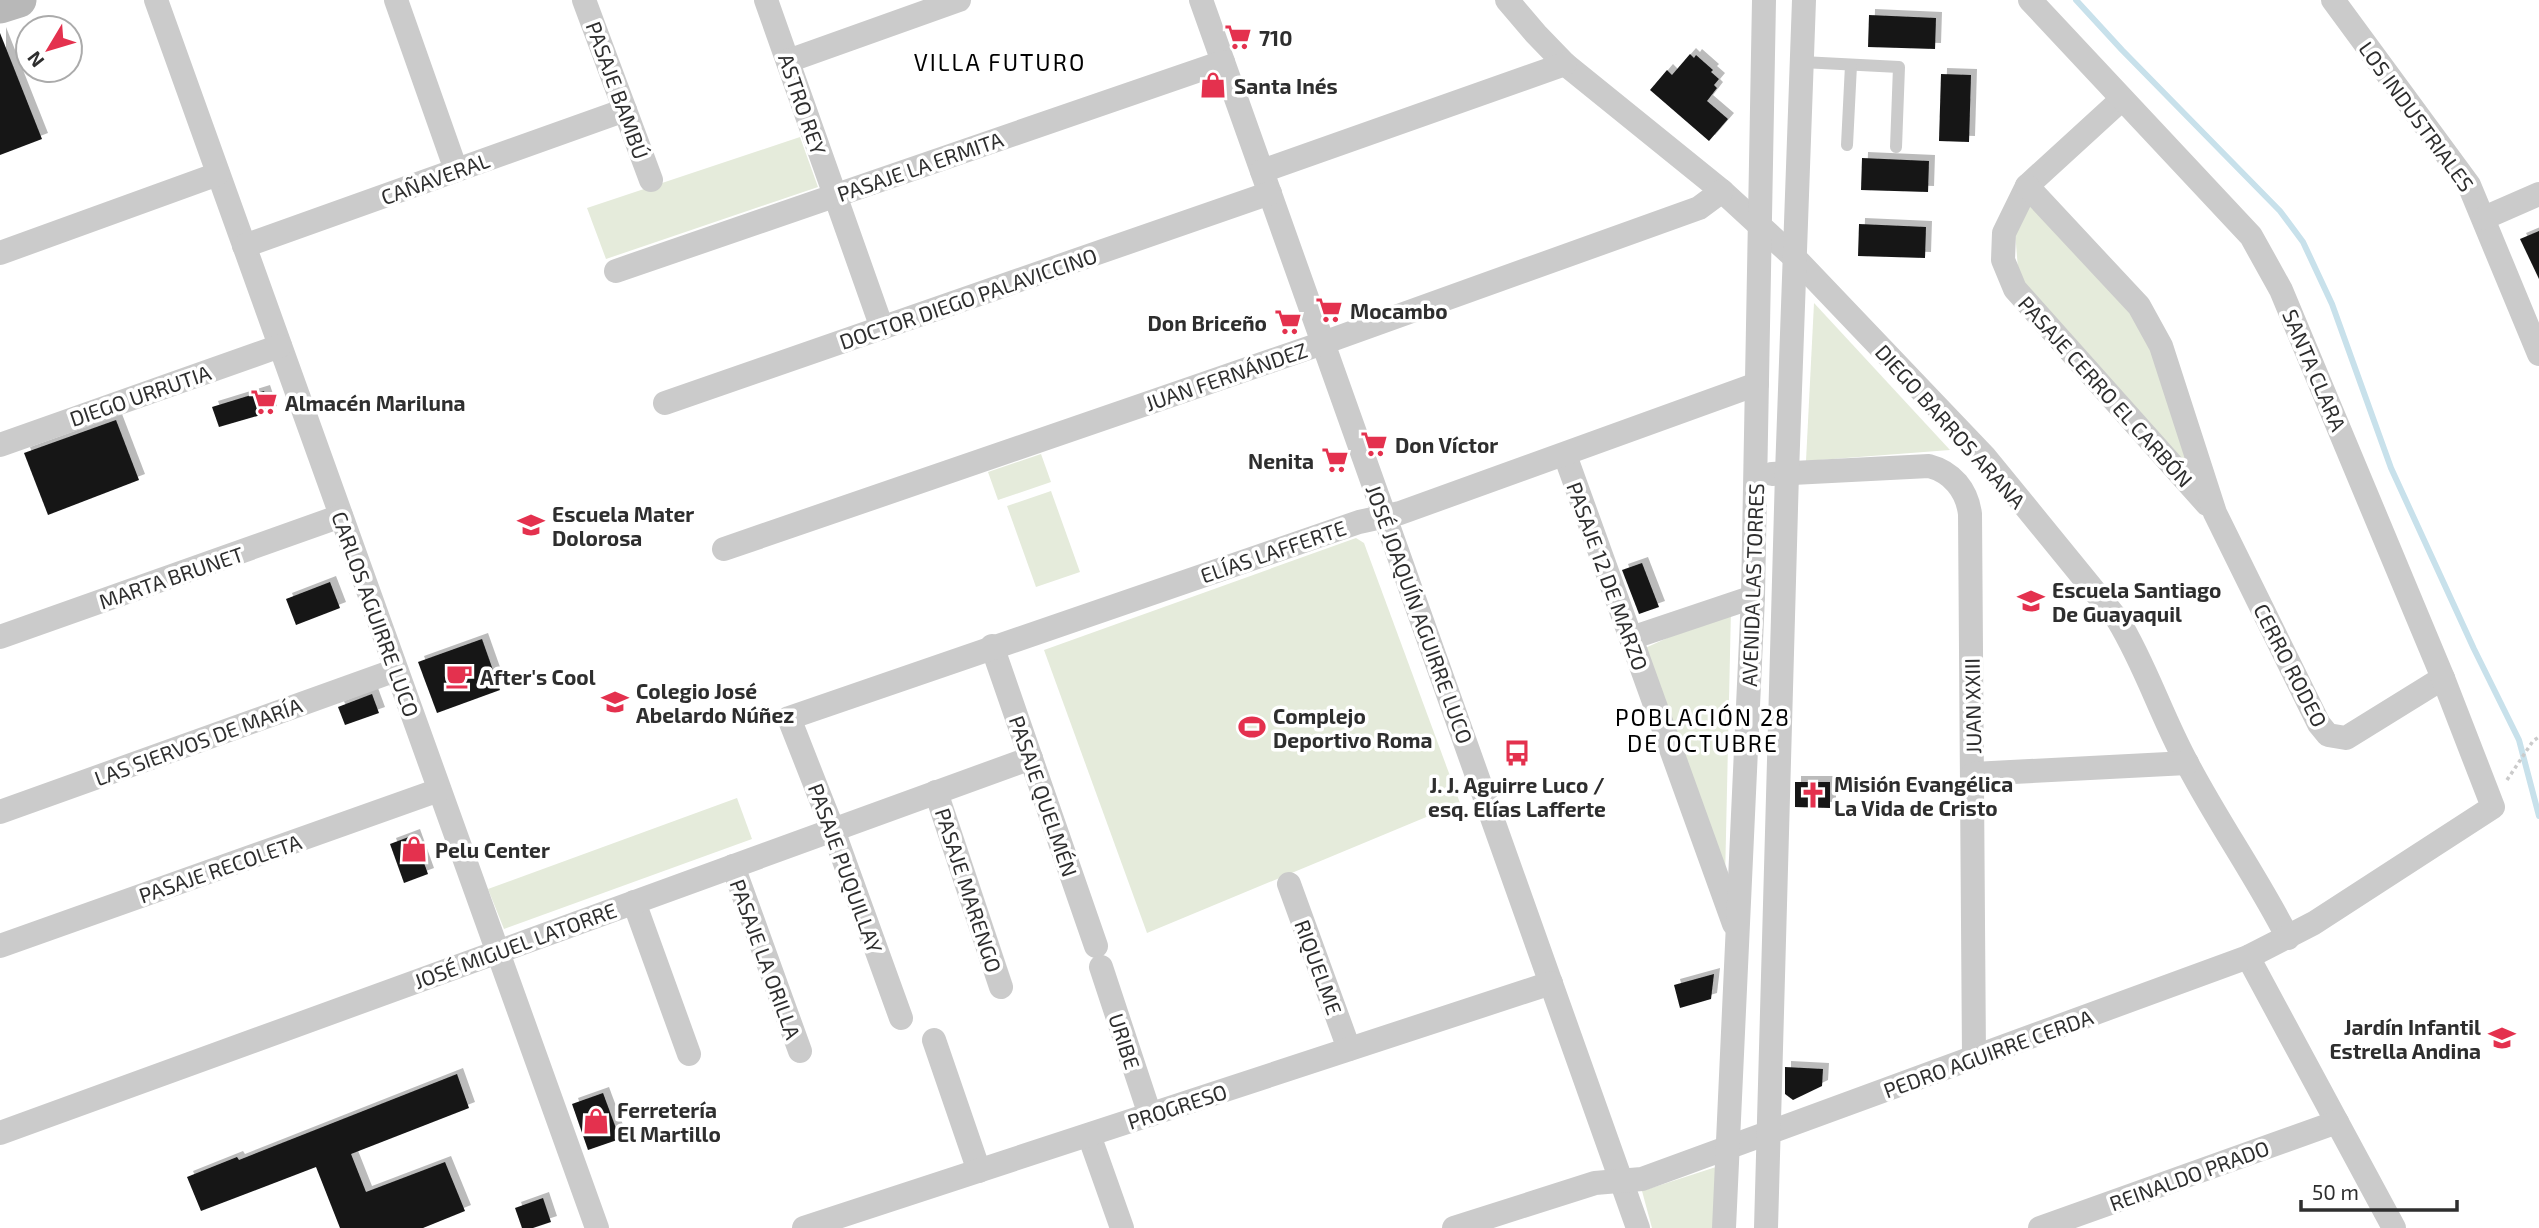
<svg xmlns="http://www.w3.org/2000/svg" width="2539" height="1228" viewBox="0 0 2539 1228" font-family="'Exo 2',sans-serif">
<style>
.green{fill:#e5ebdb}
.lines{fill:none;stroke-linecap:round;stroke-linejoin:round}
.stream{stroke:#c8e1eb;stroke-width:6}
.building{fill:#151515;filter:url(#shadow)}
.path{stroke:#cbcbcb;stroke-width:3.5;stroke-dasharray:3.5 3.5;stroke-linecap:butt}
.lane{stroke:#cbcbcb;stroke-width:12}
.street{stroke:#cbcbcb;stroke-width:24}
.secondary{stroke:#b8b8b8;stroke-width:35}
.labels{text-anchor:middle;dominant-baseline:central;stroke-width:7;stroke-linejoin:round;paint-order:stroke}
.poi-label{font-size:21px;font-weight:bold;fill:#2e2e2e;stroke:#fff;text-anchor:start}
.street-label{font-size:21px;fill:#2e2e2e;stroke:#fff}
.neighbourhood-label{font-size:23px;letter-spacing:2px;fill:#000;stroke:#fff}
</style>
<defs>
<filter id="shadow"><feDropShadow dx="6" dy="-6" stdDeviation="0" flood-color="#0004"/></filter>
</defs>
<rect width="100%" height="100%" fill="#fff"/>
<!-- green -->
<g class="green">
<path d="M800,137L818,187L606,259L587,208Z"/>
<path d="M2033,199L2136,311L2203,488L2019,282L2015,231Z"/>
<path d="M1814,303L1950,450L1806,461Z"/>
<path d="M1041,454L1051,482L998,500L988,472Z"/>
<path d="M1051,491L1080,572L1036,587L1007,506Z"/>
<path d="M1356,538L1364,543L1460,803L1147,933L1044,650Z"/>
<path d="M1731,609L1725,880L1643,649Z"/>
<path d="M737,798L752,839L504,929L488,889Z"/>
<path d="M1716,1167L1713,1228H1652L1642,1191Z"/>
</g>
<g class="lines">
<!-- stream -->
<path class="stream" d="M2076,0L2122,50L2280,211L2303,242L2332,304L2391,468L2474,649L2519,740L2539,816"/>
</g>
<!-- building -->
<g class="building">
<path d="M1869,15L1936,18L1935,49L1868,47Z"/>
<path d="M0,33L42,139L0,155Z"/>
<path d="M1690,54L1694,58L1696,55L1713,70L1711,72L1719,79L1714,85L1717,88L1707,101L1728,119L1709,141L1650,90L1667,70L1672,75Z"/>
<path d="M1941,74L1971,75L1969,142L1939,141Z"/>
<path d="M1862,158L1929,161L1928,192L1861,190Z"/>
<path d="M1859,224L1926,227L1925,258L1858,256Z"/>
<path d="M2539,231V279L2520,239Z"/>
<path d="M264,391L271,412L219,427L212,407Z"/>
<path d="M116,420L139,480L48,515L24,453Z"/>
<path d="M1642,563L1659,607L1639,614L1622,570Z"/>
<path d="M330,582L340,608L296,625L286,599Z"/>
<path d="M482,639L500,690L437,713L418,662Z"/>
<path d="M372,694L379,713L345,725L338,707Z"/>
<path d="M1795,782H1830V808L1795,807Z"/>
<path d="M414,835L428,874L404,883L390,844Z"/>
<path d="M1714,974L1711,999L1680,1008L1674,985Z"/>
<path d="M1785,1067L1823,1069L1822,1086L1793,1100L1785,1094Z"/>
<path d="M457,1074L469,1108L351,1154L366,1192L445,1162L465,1211L423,1228H340L316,1167L201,1211L187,1177L237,1157L239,1160Z"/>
<path d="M603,1093L620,1139L588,1150L572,1104Z"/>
<path d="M543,1198L551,1222L533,1228H522L515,1208Z"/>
</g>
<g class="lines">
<!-- path -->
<path class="path" d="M2507,780L2533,741L2539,737"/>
<!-- lane -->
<g class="lane">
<path d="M1802,62L1899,67L1896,147"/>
<path d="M1847,145L1851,65"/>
</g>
<!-- street -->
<g class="street">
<path d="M156,0L597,1228"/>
<path d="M396,0L456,170"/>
<path d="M584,0L651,180"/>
<path d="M766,0L882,328"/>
<path d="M1201,0L1638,1228"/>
<path d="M1507,0L1536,34L1565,64L1722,191L1796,259L1985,457L2118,620C2146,666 2162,718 2188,765C2219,824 2258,879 2288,938"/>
<path d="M2333,0L2469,185L2539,354"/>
<path d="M788,61L959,0"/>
<path d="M2121,100L2027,186L2004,233L2003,260L2015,289L2207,504"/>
<path d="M1262,171L1565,64"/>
<path d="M2027,186L2139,306L2161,346L2215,513L2319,724L2328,735L2346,738L2443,678"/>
<path d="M2484,218L2539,194"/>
<path d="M244,246L625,110"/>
<path d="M0,253L218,174"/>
<path d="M616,271L1223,62"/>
<path d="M665,403L1270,193"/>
<path d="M0,445L280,346"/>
<path d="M1565,455L1734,924"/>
<path d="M1772,474L1929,466C1952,472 1967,490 1970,514L1974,1058"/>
<path d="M724,549L1323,343L1699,208L1722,191"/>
<path d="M0,637L341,516"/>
<path d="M1631,638L1753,597"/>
<path d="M992,646L1096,946"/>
<path d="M1973,774L2187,763"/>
<path d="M936,792L1001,987"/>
<path d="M0,812L396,670"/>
<path d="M733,866L800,1051"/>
<path d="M1289,884L1349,1049"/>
<path d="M634,902L689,1054"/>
<path d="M0,946L439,790"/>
<path d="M2248,957L2394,1228"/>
<path d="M1101,967L1150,1115"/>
<path d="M901,1018L833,830L789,718L1359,522L1400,513L1757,384"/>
<path d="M934,1040L979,1171"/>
<path d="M0,1133L1031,758"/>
<path d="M1089,1135L1122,1228"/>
<path d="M804,1228L1551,983"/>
<path d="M1454,1228L1595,1183L1642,1179L2248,957L2314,923L2493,807L2443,678L2281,290L2251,236L2030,0"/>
<path d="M1724,1228L1753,597L1764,0"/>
<path d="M1766,1228L1787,473L1804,0"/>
<path d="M2040,1228L2337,1122"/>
</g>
<!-- secondary -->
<path class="secondary" d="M0,6L19,0"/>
</g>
<!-- icons -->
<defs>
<g id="supermarket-bare" transform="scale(2.1)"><path d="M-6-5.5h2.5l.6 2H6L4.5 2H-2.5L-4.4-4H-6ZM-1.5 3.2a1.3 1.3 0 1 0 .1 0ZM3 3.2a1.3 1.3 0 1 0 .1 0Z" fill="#e4314e" stroke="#fff" stroke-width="2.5" paint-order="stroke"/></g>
<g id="shop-bare" transform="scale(2.1)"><path d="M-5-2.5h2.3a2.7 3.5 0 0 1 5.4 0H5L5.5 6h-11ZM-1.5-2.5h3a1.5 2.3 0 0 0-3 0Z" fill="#e4314e" stroke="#fff" stroke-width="2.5" paint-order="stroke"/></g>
<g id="school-bare" transform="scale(2.1)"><path d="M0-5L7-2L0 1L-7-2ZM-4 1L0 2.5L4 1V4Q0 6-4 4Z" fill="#e4314e" stroke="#fff" stroke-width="2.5" paint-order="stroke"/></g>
<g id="cafe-bare" transform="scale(2.1)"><path d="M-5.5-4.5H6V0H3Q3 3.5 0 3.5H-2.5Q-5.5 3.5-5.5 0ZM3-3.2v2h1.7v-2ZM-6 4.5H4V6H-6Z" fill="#e4314e" stroke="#fff" stroke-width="2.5" paint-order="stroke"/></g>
<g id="stadium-bare" transform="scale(2.1)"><path d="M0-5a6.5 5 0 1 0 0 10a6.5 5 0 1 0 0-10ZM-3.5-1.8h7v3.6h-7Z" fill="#e4314e" stroke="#fff" stroke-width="2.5" paint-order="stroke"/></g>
<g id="bus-bare" transform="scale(2.1)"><path d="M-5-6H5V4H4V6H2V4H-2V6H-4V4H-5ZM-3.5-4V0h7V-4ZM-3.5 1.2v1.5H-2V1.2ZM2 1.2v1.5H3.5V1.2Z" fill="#e4314e" stroke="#fff" stroke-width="2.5" paint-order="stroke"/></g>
<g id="church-bare" transform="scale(2.1)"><path d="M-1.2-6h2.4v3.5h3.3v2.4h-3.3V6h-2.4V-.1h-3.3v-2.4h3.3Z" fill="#e4314e" stroke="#fff" stroke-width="2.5" paint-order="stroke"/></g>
</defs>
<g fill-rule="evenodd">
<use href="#supermarket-bare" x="1238" y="37"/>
<use href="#shop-bare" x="1213" y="85"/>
<use href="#supermarket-bare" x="1329" y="310"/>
<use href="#supermarket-bare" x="1288" y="322"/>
<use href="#supermarket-bare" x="264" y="402"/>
<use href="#supermarket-bare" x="1374" y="444"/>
<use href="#supermarket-bare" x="1335" y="460"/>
<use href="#school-bare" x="531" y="525"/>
<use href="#school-bare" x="2031" y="601"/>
<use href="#cafe-bare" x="459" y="676"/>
<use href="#school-bare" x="615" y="702"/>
<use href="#stadium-bare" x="1252" y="727"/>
<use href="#bus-bare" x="1517" y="753"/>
<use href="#church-bare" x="1813" y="795"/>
<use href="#shop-bare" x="414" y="849"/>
<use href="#school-bare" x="2502" y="1038"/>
<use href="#shop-bare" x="596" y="1121"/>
</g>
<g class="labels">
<!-- poi labels -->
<g class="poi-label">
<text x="1259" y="37">710</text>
<text x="1234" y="85">Santa Inés</text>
<text x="1350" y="310">Mocambo</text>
<text x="1267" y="322" text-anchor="end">Don Briceño</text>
<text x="285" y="402">Almacén Mariluna</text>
<text x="1395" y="444">Don Víctor</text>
<text x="1314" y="460" text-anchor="end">Nenita</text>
<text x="552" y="513">Escuela Mater<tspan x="552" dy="24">Dolorosa</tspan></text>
<text x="2052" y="589">Escuela Santiago<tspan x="2052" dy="24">De Guayaquil</tspan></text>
<text x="480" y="676">After's Cool</text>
<text x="636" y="690">Colegio José<tspan x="636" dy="24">Abelardo Núñez</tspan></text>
<text x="1273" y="715">Complejo<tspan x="1273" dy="24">Deportivo Roma</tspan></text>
<text x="1834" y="783">Misión Evangélica<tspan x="1834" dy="24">La Vida de Cristo</tspan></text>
<text x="1517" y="784" text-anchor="middle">J. J. Aguirre Luco /<tspan x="1517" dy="24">esq. Elías Lafferte</tspan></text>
<text x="435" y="849">Pelu Center</text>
<text x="2481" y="1026" text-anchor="end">Jardín Infantil<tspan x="2481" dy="24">Estrella Andina</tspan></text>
<text x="617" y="1109">Ferretería<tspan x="617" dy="24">El Martillo</tspan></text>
</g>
<!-- street labels -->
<g class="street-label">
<text transform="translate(618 90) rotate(70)">PASAJE BAMBÚ</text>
<text transform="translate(803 104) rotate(71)">ASTRO REY</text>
<text transform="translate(2417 116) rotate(54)">LOS INDUSTRIALES</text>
<text transform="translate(920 166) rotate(-19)">PASAJE LA ERMITA</text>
<text transform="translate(435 178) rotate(-20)">CAÑAVERAL</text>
<text transform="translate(968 298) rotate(-19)">DOCTOR DIEGO PALAVICCINO</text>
<text transform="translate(2315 370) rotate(67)">SANTA CLARA</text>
<text transform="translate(1226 376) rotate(-19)">JUAN FERNÁNDEZ</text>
<text transform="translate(2106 391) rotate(48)">PASAJE CERRO EL CARBÓN</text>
<text transform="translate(140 395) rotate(-19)">DIEGO URRUTIA</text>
<text transform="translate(1951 426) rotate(48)">DIEGO BARROS ARANA</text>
<text transform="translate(1273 551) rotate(-19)">ELÍAS LAFFERTE</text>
<text transform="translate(1608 576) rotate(70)">PASAJE 12 DE MARZO</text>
<text transform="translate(171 577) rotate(-19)">MARTA BRUNET</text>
<text transform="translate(1752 585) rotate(-88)">AVENIDA LAS TORRES</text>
<text transform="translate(376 614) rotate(70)">CARLOS AGUIRRE LUCO</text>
<text transform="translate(1420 614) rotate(70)">JOSÉ JOAQUÍN AGUIRRE LUCO</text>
<text transform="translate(2291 665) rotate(63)">CERRO RODEO</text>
<text transform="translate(1972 706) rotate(-91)">JUAN XXIII</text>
<text transform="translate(198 741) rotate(-20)">LAS SIERVOS DE MARÍA</text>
<text transform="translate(1044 796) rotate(71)">PASAJE QUELMÉN</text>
<text transform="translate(220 868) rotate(-19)">PASAJE RECOLETA</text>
<text transform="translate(846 868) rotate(70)">PASAJE PUQUILLAY</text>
<text transform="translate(969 890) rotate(72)">PASAJE MARENGO</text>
<text transform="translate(515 945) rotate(-20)">JOSÉ MIGUEL LATORRE</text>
<text transform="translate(766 959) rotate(70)">PASAJE LA ORILLA</text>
<text transform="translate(1319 967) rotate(70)">RIQUELME</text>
<text transform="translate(1125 1041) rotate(72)">URIBE</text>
<text transform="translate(1988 1053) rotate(-20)">PEDRO AGUIRRE CERDA</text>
<text transform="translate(1177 1106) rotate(-18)">PROGRESO</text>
<text transform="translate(2189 1175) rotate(-20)">REINALDO PRADO</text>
</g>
<!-- neighbourhood labels -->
<g class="neighbourhood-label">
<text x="1000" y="62">VILLA FUTURO</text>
<text x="1703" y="717">POBLACIÓN 28<tspan x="1703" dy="26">DE OCTUBRE</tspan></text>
</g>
</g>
<!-- north arrow -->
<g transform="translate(49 49) rotate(232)"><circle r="33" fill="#ffffff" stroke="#ababab" stroke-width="2"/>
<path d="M0-5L12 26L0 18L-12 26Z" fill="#e4314e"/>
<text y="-10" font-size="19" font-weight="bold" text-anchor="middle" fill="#2e2e2e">N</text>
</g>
<!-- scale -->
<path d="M2301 1200v10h156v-10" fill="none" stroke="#2e2e2e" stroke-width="3.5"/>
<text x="2312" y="1200" font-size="21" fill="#2e2e2e" stroke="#ffffff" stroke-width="5" paint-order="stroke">50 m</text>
</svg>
